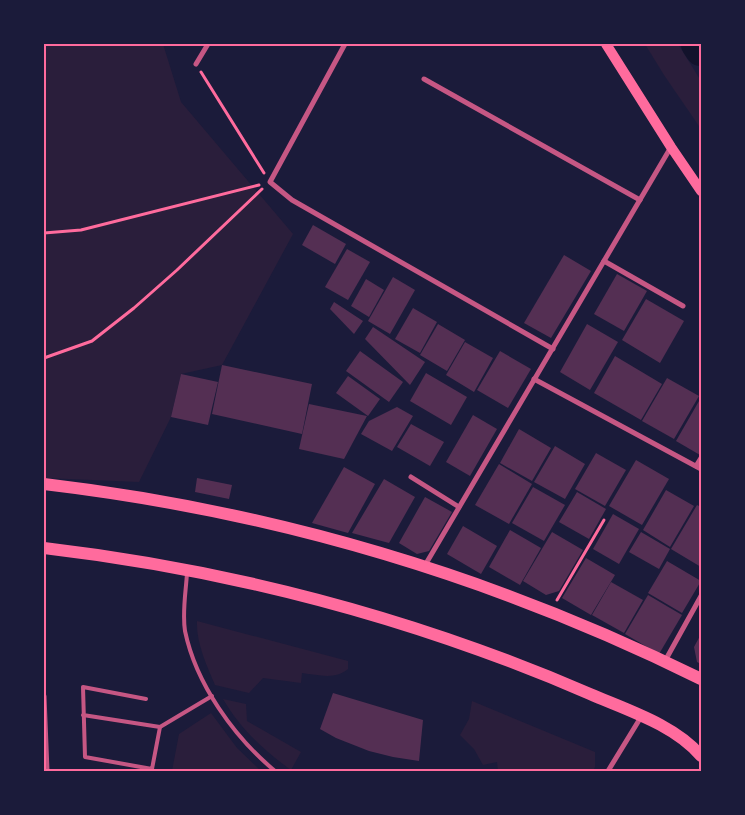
<svg xmlns="http://www.w3.org/2000/svg" width="745" height="815" viewBox="0 0 745 815" font-family="Barlow,sans-serif">
<style>
.green{fill:#2a1e3b}
.lines{fill:none;stroke-linecap:round;stroke-linejoin:round}
.river{stroke:#12122b;stroke-width:32}
.building{fill:#542f53}
.path{stroke:#ff6b9d;stroke-width:3}
.service{stroke:#c65784;stroke-width:4}
.minor{stroke:#c65784;stroke-width:5}
.secondary{stroke:#ff6b9d;stroke-width:10}
.primary{stroke:#ff6b9d;stroke-width:12}
.neatline{fill:none;stroke:#ff6b9d;stroke-width:2}
</style>
<rect width="100%" height="100%" fill="#1b1b3a"/>
<!-- green -->
<g class="green">
<path d="M44,44H163L181,102L293,234L222,365L181,374L171,417L139,482L44,478Z"/>
<path d="M645,44H678L701,81V129L664,75Z"/>
<path d="M197,621L348,661V669C335,680 319,675 302,673L301,683L263,678L249,693L215,685C207,666 196,643 197,621Z"/>
<path d="M223,699L246,704L247,721L301,752L291,770C263,750 240,728 223,699Z"/>
<path d="M472,701L595,752V767L593,771H498L497,762L483,765L474,749L460,735L469,719Z"/>
<path d="M211,713L237,748L261,771H172L179,734Z"/>
</g>
<g class="lines">
<!-- river -->
<path class="river" d="M697,44L701,50"/>
</g>
<!-- building -->
<g class="building">
<path d="M313,225L346,244L335,264L302,245Z"/>
<path d="M347,249L370,262L348,300L325,287Z"/>
<path d="M564,255L591,271L551,338L524,323Z"/>
<path d="M617,274L647,291L624,331L594,314Z"/>
<path d="M393,277L415,290L390,334L368,321Z"/>
<path d="M366,279L384,290L369,317L351,306Z"/>
<path d="M646,299L684,321L660,363L622,340Z"/>
<path d="M334,302L363,321L354,334L330,309Z"/>
<path d="M413,308L437,322L420,353L395,339Z"/>
<path d="M438,324L465,340L447,371L420,355Z"/>
<path d="M587,324L618,342L590,390L560,372Z"/>
<path d="M373,327L425,362L410,385L365,339Z"/>
<path d="M465,342L493,358L474,392L446,375Z"/>
<path d="M360,351L403,382L389,402L346,371Z"/>
<path d="M500,351L531,369L508,408L477,390Z"/>
<path d="M615,356L662,384L641,420L594,393Z"/>
<path d="M222,365L312,384L302,434L212,414Z"/>
<path d="M426,373L467,397L451,425L410,401Z"/>
<path d="M181,374L218,382L208,425L171,417Z"/>
<path d="M348,376L380,399L368,416L336,393Z"/>
<path d="M667,378L699,396L674,439L642,421Z"/>
<path d="M699,401L701,403L700,455L676,441Z"/>
<path d="M309,404L367,416L344,459L299,449Z"/>
<path d="M397,407L413,416L392,451L361,434L369,421Z"/>
<path d="M473,415L497,429L470,476L446,462Z"/>
<path d="M411,424L444,442L430,466L397,447Z"/>
<path d="M519,429L551,448L532,481L500,463Z"/>
<path d="M555,446L585,464L565,499L534,482Z"/>
<path d="M596,453L626,470L605,506L575,489Z"/>
<path d="M636,460L669,479L642,525L609,506Z"/>
<path d="M499,464L532,484L509,524L475,505Z"/>
<path d="M344,467L375,484L348,533L312,523Z"/>
<path d="M197,478L232,485L229,499L195,492Z"/>
<path d="M384,479L415,497L389,543L352,533Z"/>
<path d="M533,487L565,505L544,541L512,523Z"/>
<path d="M666,490L694,506L670,547L643,530Z"/>
<path d="M577,492L606,509L589,539L559,522Z"/>
<path d="M425,497L452,512L429,551L417,554L399,543Z"/>
<path d="M697,505L701,507V567L671,549Z"/>
<path d="M613,514L639,529L619,564L593,549Z"/>
<path d="M463,526L497,546L481,574L447,554Z"/>
<path d="M510,530L541,548L520,585L489,567Z"/>
<path d="M552,532L583,550L559,591L546,595L523,581Z"/>
<path d="M641,532L670,549L659,569L629,552Z"/>
<path d="M586,558L615,575L591,615L562,598Z"/>
<path d="M667,561L701,581L682,613L648,593Z"/>
<path d="M611,582L643,600L624,633L592,615Z"/>
<path d="M648,595L682,615L659,654L625,634Z"/>
<path d="M701,634V664L697,662L694,647Z"/>
<path d="M333,693L423,720L419,761L393,757L369,751L336,738L320,729Z"/>
</g>
<g class="lines">
<!-- path -->
<g class="path">
<path d="M201,72L264,173"/>
<path d="M44,233L81,230L259,185"/>
<path d="M44,358L92,341L134,308L177,270L262,189"/>
<path d="M557,600L604,520"/>
</g>
<!-- service -->
<g class="service">
<path d="M187,573C186,591 182,612 185,631C196,684 234,737 275,771"/>
<path d="M83,715L160,727L152,769L85,757L83,687L146,699"/>
<path d="M160,727L212,696"/>
</g>
<!-- minor -->
<g class="minor">
<path d="M345,44L270,182L292,200L553,349"/>
<path d="M196,64L208,44"/>
<path d="M424,79L640,200"/>
<path d="M604,261L683,306"/>
<path d="M534,379L701,469"/>
<path d="M696,466L701,458"/>
<path d="M411,477L459,507"/>
<path d="M424,567L671,147"/>
<path d="M665,661L701,596"/>
<path d="M44,696L47,771"/>
<path d="M608,771L641,717"/>
</g>
<!-- secondary -->
<path class="secondary" d="M606,44L671,147L701,191"/>
<!-- primary -->
<g class="primary">
<path d="M44,484C273,511 495,577 701,679"/>
<path d="M44,548C231,570 417,619 590,694C627,710 675,725 701,756"/>
</g>
</g>
<!-- border -->
<rect width="745" height="815" fill="none" stroke="#1b1b3a" stroke-width="90"/>
<rect x="45" y="45" width="655" height="725" class="neatline"/>
</svg>
